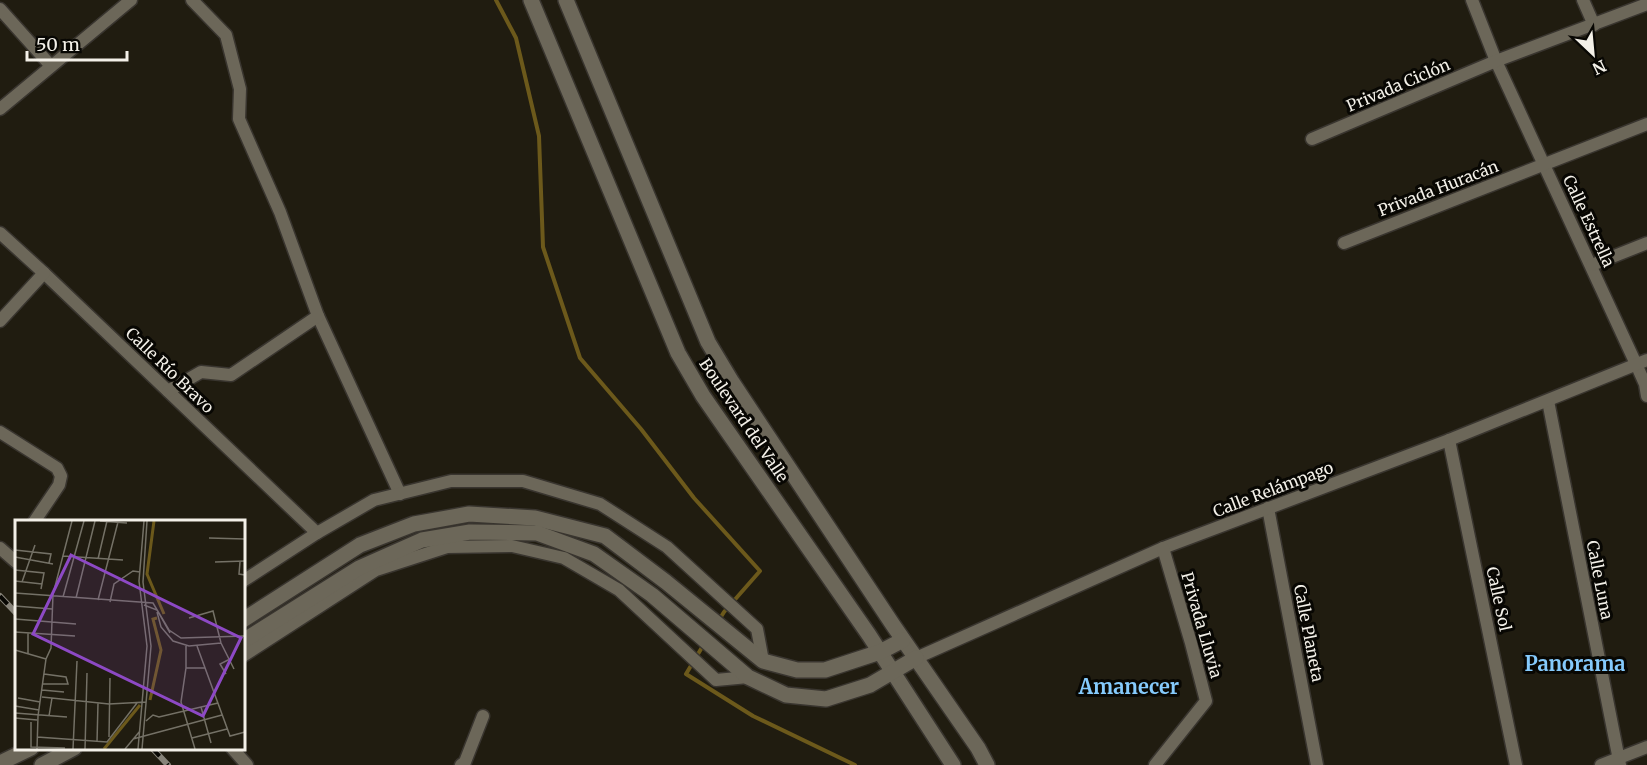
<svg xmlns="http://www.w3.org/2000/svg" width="1647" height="765" viewBox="0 0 1647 765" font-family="Merriweather,serif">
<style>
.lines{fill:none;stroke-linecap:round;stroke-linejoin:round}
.stream{stroke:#6c591b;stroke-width:4}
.minor-casing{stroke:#39352f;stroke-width:15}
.tertiary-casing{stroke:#39352f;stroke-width:18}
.minor{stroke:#6c6759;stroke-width:12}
.tertiary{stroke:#6c6759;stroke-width:15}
.rail-casing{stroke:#88847a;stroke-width:6}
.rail{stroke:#080703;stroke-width:4;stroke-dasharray:11;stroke-linecap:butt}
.labels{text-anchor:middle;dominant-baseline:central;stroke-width:6;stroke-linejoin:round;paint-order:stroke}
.street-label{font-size:16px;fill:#f3f0e8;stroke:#080703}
.quarter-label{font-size:20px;font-weight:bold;fill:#85cafc;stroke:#080703}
.inset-river{fill:none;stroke:#6c591b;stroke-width:3}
.inset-road{fill:none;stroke:#747166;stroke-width:1.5}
.view{fill:#8d49c5;fill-opacity:0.15;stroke:#8d49c5;stroke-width:3}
.inset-edge{fill:none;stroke:#f3f0e8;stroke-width:3}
</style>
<rect width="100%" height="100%" fill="#201c10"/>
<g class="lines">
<!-- stream -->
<g class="stream">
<path d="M496,0L516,38L539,136L543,247L580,358L641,429L694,498L760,571L724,612L719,620"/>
<path d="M704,644L686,674L753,716L855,765"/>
</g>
<!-- minor casing -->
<g class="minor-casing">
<g id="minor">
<path d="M1472,0L1496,61L1636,364L1645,384L1647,396"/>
<path d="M1583,0L1594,25"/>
<path d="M0,9L51,66"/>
<path d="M0,109L131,0"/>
<path d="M1312,139L1496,61L1647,4"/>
<path d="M0,233L44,273L317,533"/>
<path d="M1344,243L1647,124"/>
<path d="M1592,265L1647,243"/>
<path d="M318,316L400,494"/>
<path d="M0,321L44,273"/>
<path d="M168,391L201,372L231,375L318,316L280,212L239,119L240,89L226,35L192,0"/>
<path d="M1548,401L1620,765"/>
<path d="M0,432L57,468L61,476L59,485L34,522"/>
<path d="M1449,440L1516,765"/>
<path d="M1268,508L1317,765"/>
<path d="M0,548L16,562"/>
<path d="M243,581L317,533L374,500L451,481H523L600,504L667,547L757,629L763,661"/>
<path d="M243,656L376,570L447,547L512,546L564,558L619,590L716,680L748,677"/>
<path d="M916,658L1163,548L1449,440L1647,360"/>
<path d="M232,748L247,765"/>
<path d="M461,765L465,762L483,716"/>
<path d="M1155,765L1206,701L1191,643L1163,548"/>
<path d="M1601,765L1647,747"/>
</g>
</g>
<!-- tertiary casing -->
<g class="tertiary-casing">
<g id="tertiary">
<path d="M531,0L678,353L703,396L869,635L953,765"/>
<path d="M566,0L708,342L732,382L893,625L978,748L987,765"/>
<path d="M243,620L360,545L414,524L469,514L535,518L605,536L666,582L763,661L797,670H825L880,652L903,640"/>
<path d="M243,641L359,568L422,540L470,532L537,533L594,554L652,595L748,677L786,695L826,699L870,685L916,658"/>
<path d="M0,763L31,748"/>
<path d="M42,765L74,748"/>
</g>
</g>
<!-- minor -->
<use href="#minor" class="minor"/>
<!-- tertiary -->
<use href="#tertiary" class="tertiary"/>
<!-- rail casing -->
<g class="rail-casing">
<g id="rail">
<path d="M0,596L16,613"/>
<path d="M152,748L168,765"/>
</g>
</g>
<!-- rail -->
<use href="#rail" class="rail"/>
</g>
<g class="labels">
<!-- street labels -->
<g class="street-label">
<text transform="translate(1398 85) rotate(-23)">Privada Ciclón</text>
<text transform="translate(1438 188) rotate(-21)">Privada Huracán</text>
<text transform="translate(1589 221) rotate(65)">Calle Estrella</text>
<text transform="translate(170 370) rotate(44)">Calle Río Bravo</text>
<text transform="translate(744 420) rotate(56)">Boulevard del Valle</text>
<text transform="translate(1273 489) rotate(-21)">Calle Relámpago</text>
<text transform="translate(1600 580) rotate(79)">Calle Luna</text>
<text transform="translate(1499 599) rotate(78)">Calle Sol</text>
<text transform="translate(1202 625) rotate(74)">Privada Lluvia</text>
<text transform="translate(1309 633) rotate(79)">Calle Planeta</text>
</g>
<!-- quarter labels -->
<g class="quarter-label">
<text x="1575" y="663">Panorama</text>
<text x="1129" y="686">Amanecer</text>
</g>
</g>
<!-- overview -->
<g transform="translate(15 520)">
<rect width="230" height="230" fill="#201c10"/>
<path class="inset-river" d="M139,1L132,54L149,94M135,180L146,130L138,99L142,98M89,229L125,185"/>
<path class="inset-road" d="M85,1L112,3M194,18L230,19M0,30L36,34L34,43M48,36L108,40M0,37L38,44M83,39L92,1M200,42L230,41M225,42L224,54L230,55M0,50L29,53L26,69M0,61L27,64M7,62L20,25M0,73L138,83L154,110L166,118L230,116M48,77L69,1M61,78L80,1M83,80L103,2M95,82L99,64L118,51L125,52M129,85L142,90L155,113M0,86L37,89M142,92L146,107L158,121L174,126L206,123M174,98L198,91L206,123L219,149M0,99L61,104M0,112L60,116M182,126L215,216L230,212M0,130L31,139M13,134V113M171,148V126M211,154L205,144L215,139M28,164H53L51,157L29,154M27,170L49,172M27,177L94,184L131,182M3,178L25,182M0,186L24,190M186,187L196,223M0,193L52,197M34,196L37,178M0,198L22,200M131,201L138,195L144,197L203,183M16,202V227L50,228M22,217L92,222L122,183M94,217L95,158M177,218L212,209M118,219L207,195M82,222L83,183M22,229L23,196L31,139L36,128L38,74L57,1M58,229L62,141M70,229L72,153M110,229L125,211M123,229L132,126L124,61L129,1M127,229L136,126L128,62L132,1M180,229L166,182L171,148H190"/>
<path class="view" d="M56,35L226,118L188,196L18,114Z"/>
<rect width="230" height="230" class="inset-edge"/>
</g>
<!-- north arrow -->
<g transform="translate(1593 54) rotate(154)" stroke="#080703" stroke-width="4.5" paint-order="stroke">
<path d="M0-4.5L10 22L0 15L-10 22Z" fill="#f3f0e8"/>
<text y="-9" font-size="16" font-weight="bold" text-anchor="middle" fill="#f3f0e8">N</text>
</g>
<!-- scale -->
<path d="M27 51v9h100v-9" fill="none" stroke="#f3f0e8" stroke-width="3"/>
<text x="36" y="51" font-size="18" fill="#f3f0e8" stroke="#080703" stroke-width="4.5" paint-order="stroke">50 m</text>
</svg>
